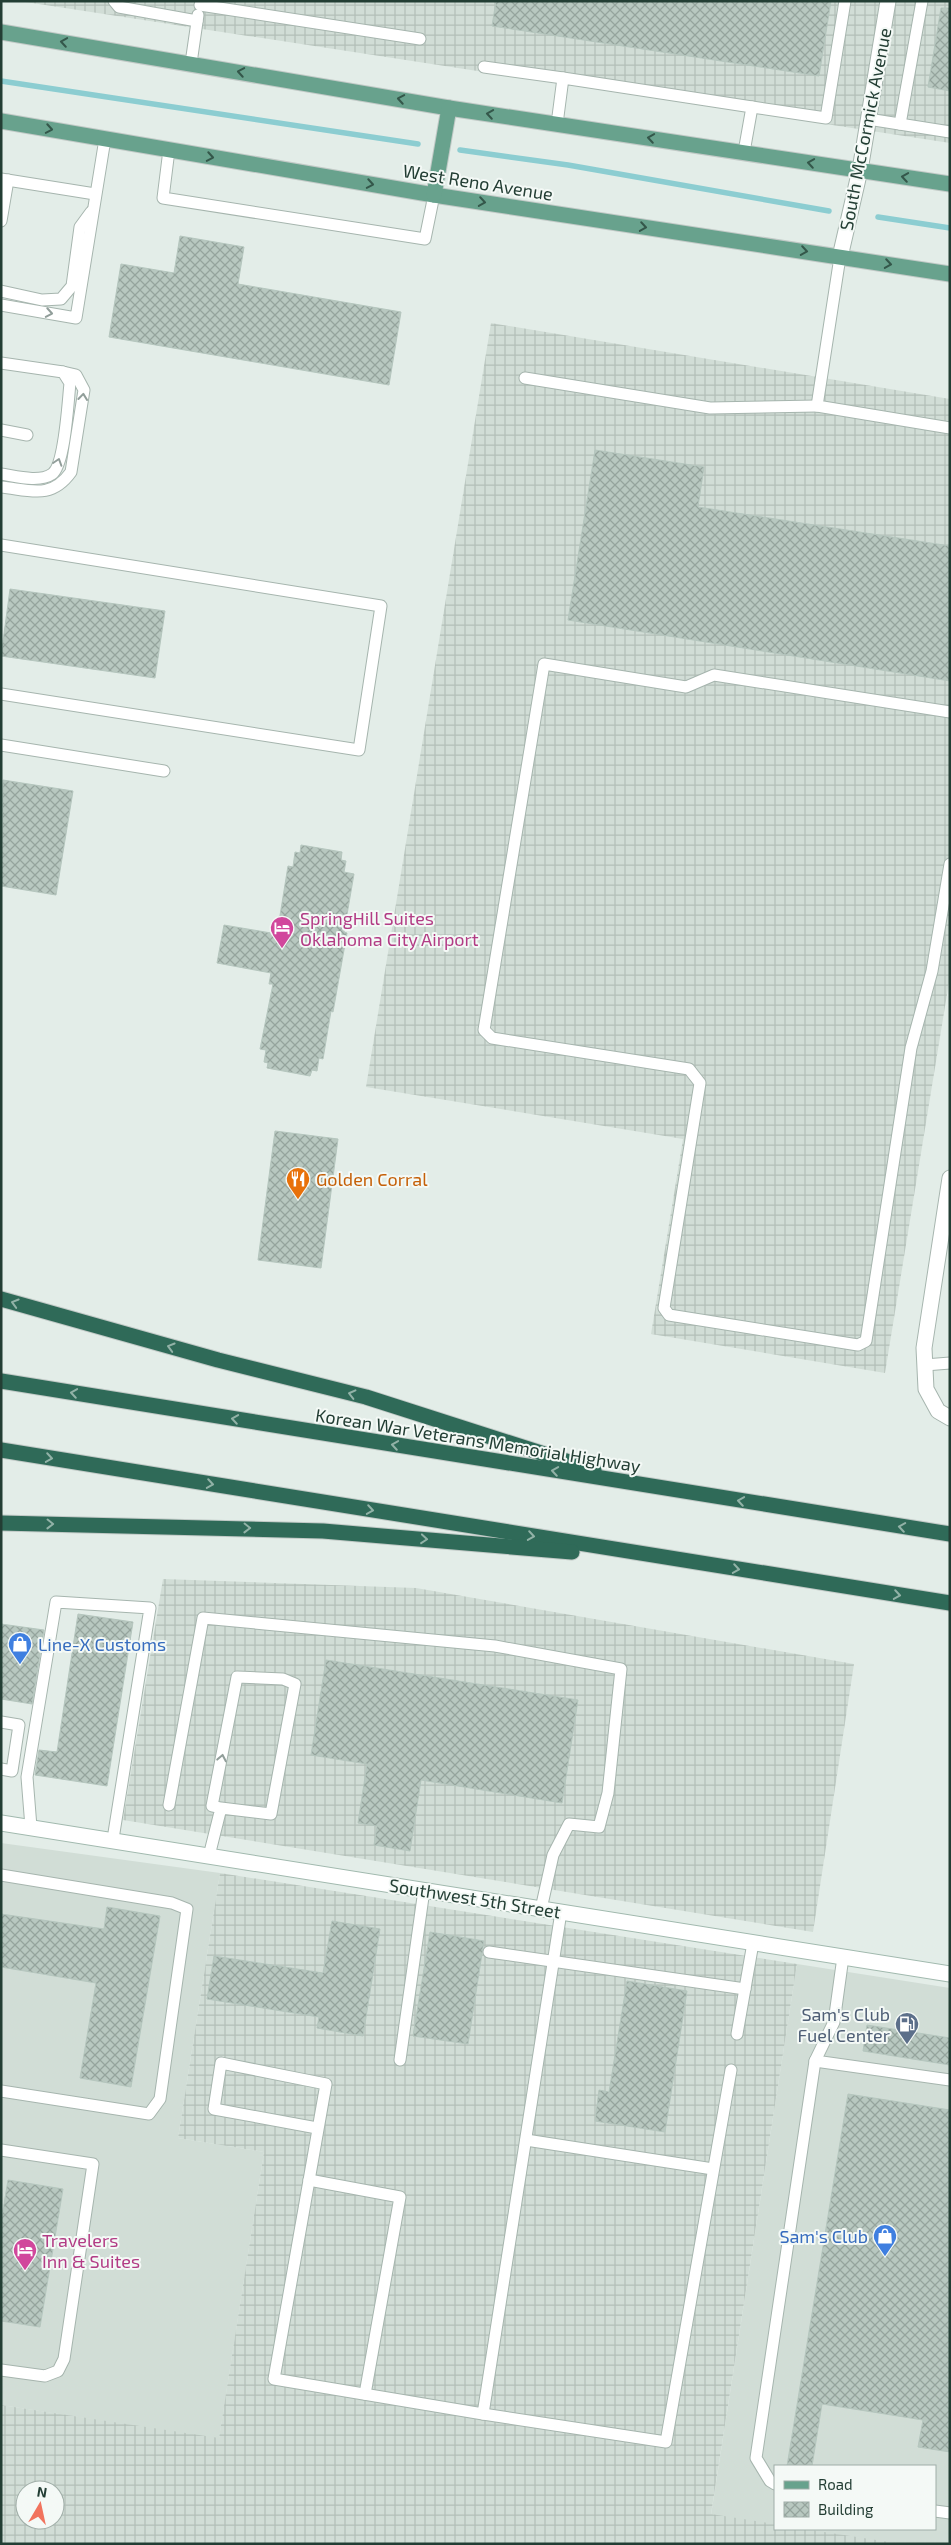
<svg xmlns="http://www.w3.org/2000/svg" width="951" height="2545" viewBox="0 0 951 2545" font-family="'Exo 2',sans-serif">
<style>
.built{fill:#d1ddd6}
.industrial{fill:url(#industrial-grid);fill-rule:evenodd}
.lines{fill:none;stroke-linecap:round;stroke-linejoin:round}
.stream{stroke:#8ccdd1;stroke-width:5.5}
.building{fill:url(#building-cross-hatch);stroke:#b5c6be}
.lane-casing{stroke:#a6b5ae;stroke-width:13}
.street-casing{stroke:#a6b5ae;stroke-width:17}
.secondary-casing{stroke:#a1b9ae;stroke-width:17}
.primary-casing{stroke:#c1c9c6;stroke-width:17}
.highway-casing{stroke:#c1c9c6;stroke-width:17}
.lane{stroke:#fff;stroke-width:11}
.street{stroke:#fff;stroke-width:15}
.secondary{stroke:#fff;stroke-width:15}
.primary{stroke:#68a28d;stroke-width:15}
.highway{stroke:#2f6a58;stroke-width:15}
.oneway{stroke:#34574a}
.oneway2{stroke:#919e9a}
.oneway3{stroke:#92b2a7}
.labels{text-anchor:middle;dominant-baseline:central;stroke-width:4;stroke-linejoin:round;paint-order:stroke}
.street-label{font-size:18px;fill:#233e34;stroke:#f4f9f6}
.hotel-label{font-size:18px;fill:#b23c85;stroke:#f4f9f6;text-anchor:start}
.food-label{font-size:18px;fill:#c56008;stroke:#f4f9f6;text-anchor:start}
.shop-label{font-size:18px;fill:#366cbe;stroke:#f4f9f6;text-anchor:start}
.service-label{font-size:18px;fill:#4e5e75;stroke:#f4f9f6;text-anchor:end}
</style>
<defs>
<pattern id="industrial-grid" width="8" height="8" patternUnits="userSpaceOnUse" patternTransform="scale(1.25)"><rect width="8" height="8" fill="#d1ddd6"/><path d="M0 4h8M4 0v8" fill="none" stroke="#b3bfb8"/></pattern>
<pattern id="building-cross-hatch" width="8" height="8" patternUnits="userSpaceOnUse" patternTransform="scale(1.25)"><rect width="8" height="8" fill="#b8c8c0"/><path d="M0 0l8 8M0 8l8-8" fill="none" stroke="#95a49d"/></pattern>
</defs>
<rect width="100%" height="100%" fill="#e3ede8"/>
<!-- built -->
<g class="built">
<path d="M1,1843L220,1873L178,2138L264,2152L219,2439L1,2405Z"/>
<path d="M797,1964L950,1988V2544H899L800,2529H935V2466H775V2525L711,2515Z"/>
</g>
<!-- industrial -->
<g class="industrial">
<path d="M19,1H950V143Z"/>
<path d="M491,323L950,399V976L885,1373L651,1334L683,1139L366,1087Z"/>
<path d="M163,1579L416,1588L854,1664L813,1932L123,1820Z"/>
<path d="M220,1873L797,1964L711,2514L775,2524V2529H805L902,2544H1V2405L219,2438L264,2152L178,2138ZM25,2490H55V2520H25Z"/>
</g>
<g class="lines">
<!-- stream -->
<g class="stream">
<path d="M1,81L418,144"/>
<path d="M460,150L568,165L829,211"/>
<path d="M878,217L950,228"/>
</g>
</g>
<!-- building -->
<g class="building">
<path d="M496,1H831L819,76L492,26Z"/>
<path d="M941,8H950V91L928,87Z"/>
<path d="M180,236L244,247L238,284L401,312L389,385L109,337L121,264L174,273Z"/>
<path d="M595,450L704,467L698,507L950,546V681L568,620Z"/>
<path d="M10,589L165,611L155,678L1,656Z"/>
<path d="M3,780L73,791L56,895L1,886Z"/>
<path d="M301,845L342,852L341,860L346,861L344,872L354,874L344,932L347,933L333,1012L331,1011L323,1059L319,1058L317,1071L312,1070L310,1076L267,1068L268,1063L264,1062L266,1050L260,1049L273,984H269L271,973L217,963L224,925L277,934L288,866L293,867L295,852L300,853Z"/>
<path d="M275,1131L338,1139L321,1268L258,1260Z"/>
<path d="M78,1614L133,1622L107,1786L35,1775L39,1750L57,1752Z"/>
<path d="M1,1624L44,1630L32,1704L1,1699Z"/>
<path d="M326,1660L578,1700L562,1803L421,1780L410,1851L374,1845L377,1826L358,1823L367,1764L311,1755Z"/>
<path d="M107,1907L160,1916L131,2087L80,2078L96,1983L1,1967V1914L104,1929Z"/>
<path d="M332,1921L380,1929L363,2036L317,2028L319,2017L207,1999L214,1956L323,1973Z"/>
<path d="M430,1932L484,1941L468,2044L413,2036Z"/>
<path d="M627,1981L687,1991L665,2132L595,2121L599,2090L609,2092Z"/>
<path d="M867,2025L950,2038V2065L863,2051Z"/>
<path d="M848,2094L950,2110V2452L918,2447L923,2420L822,2404L812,2466H787Z"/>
<path d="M8,2180L63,2189L40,2327L1,2321V2222Z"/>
</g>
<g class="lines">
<!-- lane casing -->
<g class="lane-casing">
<g id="lane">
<path d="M114,1L119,7L197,21"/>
<path d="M200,5L420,39"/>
<path d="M191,63L198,15"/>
<path d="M484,67L563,78"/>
<path d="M752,107L826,118L845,1"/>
<path d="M868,119L950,132"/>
<path d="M557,124L563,78L752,107L744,152"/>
<path d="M900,124L922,1"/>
<path d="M169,150L163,198L425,239L434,195"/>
<path d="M1,179L95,194"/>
<path d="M1,221L8,180"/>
<path d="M840,257L817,406L950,428"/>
<path d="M1,291L42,300L61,299L72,286L80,227L91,212"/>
<path d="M1,305L76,318L105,139"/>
<path d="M1,363L63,372L70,383C68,401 65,465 52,474C39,483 15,476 1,474"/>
<path d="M525,378L710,408L817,406"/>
<path d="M1,430L27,435"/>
<path d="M1,487C30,490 51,500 71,472L84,390L76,375L63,372"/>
<path d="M1,545L381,606L359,750L1,694"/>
<path d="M950,712L714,675L686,687L544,664L484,1030L492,1038L689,1069L700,1083L664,1308L669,1315L858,1345L866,1341L911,1048L932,971L950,864"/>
<path d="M1,745L164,771"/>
<path d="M925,1365L950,1363"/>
<path d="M1,1722L19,1725L12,1771L1,1769"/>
<path d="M169,1805L203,1618L495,1646L621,1669L608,1793L599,1827L569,1824L553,1855L541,1909"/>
<path d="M31,1827L27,1777L56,1602L150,1608L113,1839"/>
<path d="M209,1856L221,1808L271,1814L295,1684L283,1679L237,1677L212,1806L221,1808"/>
<path d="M1,1875L172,1903L187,1909L160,2099L149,2114L1,2091"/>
<path d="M489,1952L745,1989"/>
<path d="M737,2034L753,1943"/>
<path d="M400,2060L424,1890"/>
<path d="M815,2061L950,2080"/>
<path d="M317,2128L214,2109L221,2063L326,2084L274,2379L483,2414L561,1912"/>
<path d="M526,2140L713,2169"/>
<path d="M1,2150L93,2164L64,2359L58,2371L45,2376L1,2370"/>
<path d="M309,2180L400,2197L365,2394"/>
<path d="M483,2414L666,2442L731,2070"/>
<path d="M775,2484L770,2481L756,2458L815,2061L834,2022L843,1957"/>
<path d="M935,2511L950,2513"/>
</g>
</g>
<!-- street casing -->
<g class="street-casing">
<g id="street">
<path d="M840,257L860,170L888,1"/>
<path d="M950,1178L924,1348L926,1389L938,1411L950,1418"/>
</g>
</g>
<!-- secondary casing -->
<g class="secondary-casing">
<path id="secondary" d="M1,1823L950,1974"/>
</g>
<!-- primary casing -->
<g class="primary-casing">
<g id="primary">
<path d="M1,32L449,108L950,184"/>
<path d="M1,121L434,195L950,274"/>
<path d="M434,195L449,108"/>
</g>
</g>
<!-- highway casing -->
<g class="highway-casing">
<g id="highway">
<path d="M1,1299L218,1360L366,1397L594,1470"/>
<path d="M1,1381L950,1534"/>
<path d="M1,1450L950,1603"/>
<path d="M1,1523L323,1531L572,1552"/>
</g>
</g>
<!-- lane -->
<use href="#lane" class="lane"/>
<!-- street -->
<use href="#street" class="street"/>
<!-- secondary -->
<use href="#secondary" class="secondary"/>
<!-- primary -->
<use href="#primary" class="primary"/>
<!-- highway -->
<use href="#highway" class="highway"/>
</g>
<!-- one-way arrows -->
<defs><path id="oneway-chevron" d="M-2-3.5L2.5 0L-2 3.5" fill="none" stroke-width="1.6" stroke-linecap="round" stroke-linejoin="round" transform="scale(1.25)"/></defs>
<g class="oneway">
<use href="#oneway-chevron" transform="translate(64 42) rotate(-171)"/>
<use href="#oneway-chevron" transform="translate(241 72) rotate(-170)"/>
<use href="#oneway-chevron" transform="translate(401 99) rotate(-170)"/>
<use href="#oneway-chevron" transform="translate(490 114) rotate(-171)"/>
<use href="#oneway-chevron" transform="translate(49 129) rotate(10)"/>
<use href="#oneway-chevron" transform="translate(651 138) rotate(-171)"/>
<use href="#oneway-chevron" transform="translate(210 157) rotate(10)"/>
<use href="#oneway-chevron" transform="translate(811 163) rotate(-171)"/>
<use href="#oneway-chevron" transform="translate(905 177) rotate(-171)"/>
<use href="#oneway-chevron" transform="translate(370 184) rotate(10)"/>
<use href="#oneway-chevron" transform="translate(482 202) rotate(9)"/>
<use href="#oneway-chevron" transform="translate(643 227) rotate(9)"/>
<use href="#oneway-chevron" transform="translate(804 251) rotate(9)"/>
<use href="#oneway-chevron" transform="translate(888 264) rotate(9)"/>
</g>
<g class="oneway2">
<use href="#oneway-chevron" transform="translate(49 313) rotate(10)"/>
<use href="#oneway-chevron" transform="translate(83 397) rotate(-84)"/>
<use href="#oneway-chevron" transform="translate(58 462) rotate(-72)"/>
<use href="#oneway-chevron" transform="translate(222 1758) rotate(-79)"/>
</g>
<g class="oneway3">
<use href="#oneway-chevron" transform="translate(15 1303) rotate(-164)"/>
<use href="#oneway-chevron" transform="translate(171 1347) rotate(-164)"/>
<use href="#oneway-chevron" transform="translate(74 1393) rotate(-171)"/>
<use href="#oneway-chevron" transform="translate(352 1394) rotate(-166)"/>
<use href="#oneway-chevron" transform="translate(235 1419) rotate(-171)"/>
<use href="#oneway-chevron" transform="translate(395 1445) rotate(-171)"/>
<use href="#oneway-chevron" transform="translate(49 1458) rotate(9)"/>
<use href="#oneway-chevron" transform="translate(555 1471) rotate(-171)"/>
<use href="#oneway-chevron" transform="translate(210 1484) rotate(9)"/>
<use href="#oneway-chevron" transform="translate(741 1501) rotate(-171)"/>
<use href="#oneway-chevron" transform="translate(370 1510) rotate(9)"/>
<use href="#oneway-chevron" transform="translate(50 1524) rotate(1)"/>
<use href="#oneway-chevron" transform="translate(902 1527) rotate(-171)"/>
<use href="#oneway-chevron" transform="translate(247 1528) rotate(1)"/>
<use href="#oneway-chevron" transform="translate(531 1536) rotate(9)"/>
<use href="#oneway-chevron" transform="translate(424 1539) rotate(5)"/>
<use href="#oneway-chevron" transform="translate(736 1569) rotate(9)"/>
<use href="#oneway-chevron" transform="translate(897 1595) rotate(9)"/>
</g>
<!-- icons -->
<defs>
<g id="hotel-pin" transform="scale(1.25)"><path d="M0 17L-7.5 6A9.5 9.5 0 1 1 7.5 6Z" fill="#d1479c" stroke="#f4f9f6"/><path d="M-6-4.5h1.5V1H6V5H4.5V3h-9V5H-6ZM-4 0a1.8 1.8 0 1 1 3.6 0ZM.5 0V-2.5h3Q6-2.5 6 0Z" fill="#fff"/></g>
<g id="restaurant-pin" transform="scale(1.25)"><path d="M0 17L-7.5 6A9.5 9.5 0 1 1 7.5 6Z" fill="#e8710a" stroke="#f4f9f6"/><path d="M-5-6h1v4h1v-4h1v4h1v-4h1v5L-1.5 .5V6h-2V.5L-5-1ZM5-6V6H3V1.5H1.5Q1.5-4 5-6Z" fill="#fff"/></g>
<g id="shop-pin" transform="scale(1.25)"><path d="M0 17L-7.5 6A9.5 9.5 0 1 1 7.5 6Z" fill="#3f7fe0" stroke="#f4f9f6"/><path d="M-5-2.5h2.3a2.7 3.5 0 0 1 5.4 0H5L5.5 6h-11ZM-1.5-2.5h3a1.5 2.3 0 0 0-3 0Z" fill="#fff"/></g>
<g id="fuel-pin" transform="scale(1.25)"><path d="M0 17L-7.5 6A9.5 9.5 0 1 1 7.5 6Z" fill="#5c6f8a" stroke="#f4f9f6"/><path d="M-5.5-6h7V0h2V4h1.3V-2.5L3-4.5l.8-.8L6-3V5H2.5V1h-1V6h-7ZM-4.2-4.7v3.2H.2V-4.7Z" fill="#fff"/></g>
</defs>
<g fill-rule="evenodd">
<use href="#hotel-pin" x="282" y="928"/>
<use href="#restaurant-pin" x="298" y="1179"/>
<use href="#shop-pin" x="20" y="1644"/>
<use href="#fuel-pin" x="907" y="2024"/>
<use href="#shop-pin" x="885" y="2236"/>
<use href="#hotel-pin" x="25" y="2250"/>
</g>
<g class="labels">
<!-- street labels -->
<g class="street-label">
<text transform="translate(865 129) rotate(-79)">South McCormick Avenue</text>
<text transform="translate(478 182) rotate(9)">West Reno Avenue</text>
<text transform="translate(478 1440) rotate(9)">Korean War Veterans Memorial Highway</text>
<text transform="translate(475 1898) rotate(9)">Southwest 5th Street</text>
</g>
<!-- hotel labels -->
<g class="hotel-label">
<text x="300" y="918">SpringHill Suites<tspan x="300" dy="21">Oklahoma City Airport</tspan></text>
<text x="42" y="2240">Travelers<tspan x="42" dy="21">Inn &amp; Suites</tspan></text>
</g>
<!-- food labels -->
<g class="food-label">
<text x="316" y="1179">Golden Corral</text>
</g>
<!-- shop labels -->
<g class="shop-label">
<text x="38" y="1644">Line-X Customs</text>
<text x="868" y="2236" text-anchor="end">Sam's Club</text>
</g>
<!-- service labels -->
<g class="service-label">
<text x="890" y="2014">Sam's Club<tspan x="890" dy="21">Fuel Center</tspan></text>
</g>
</g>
<!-- border -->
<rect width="951" height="2545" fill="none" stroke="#233e34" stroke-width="5"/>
<!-- legend -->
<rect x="774" y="2465" width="162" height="65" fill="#f4f9f6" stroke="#a0aea8"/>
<rect x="784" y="2481" width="25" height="8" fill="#68a28d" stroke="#a0aea8"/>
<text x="818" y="2490" font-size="15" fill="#233e34">Road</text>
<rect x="784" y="2502" width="25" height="15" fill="url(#building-cross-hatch)" stroke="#a0aea8"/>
<text x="818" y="2515" font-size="15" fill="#233e34">Building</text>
<!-- north arrow -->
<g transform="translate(40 2505) rotate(9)"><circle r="24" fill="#f4f9f6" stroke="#a0aea8"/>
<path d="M0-4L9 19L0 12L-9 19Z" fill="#f1735d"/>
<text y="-8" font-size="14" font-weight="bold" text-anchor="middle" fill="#233e34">N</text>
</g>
</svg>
